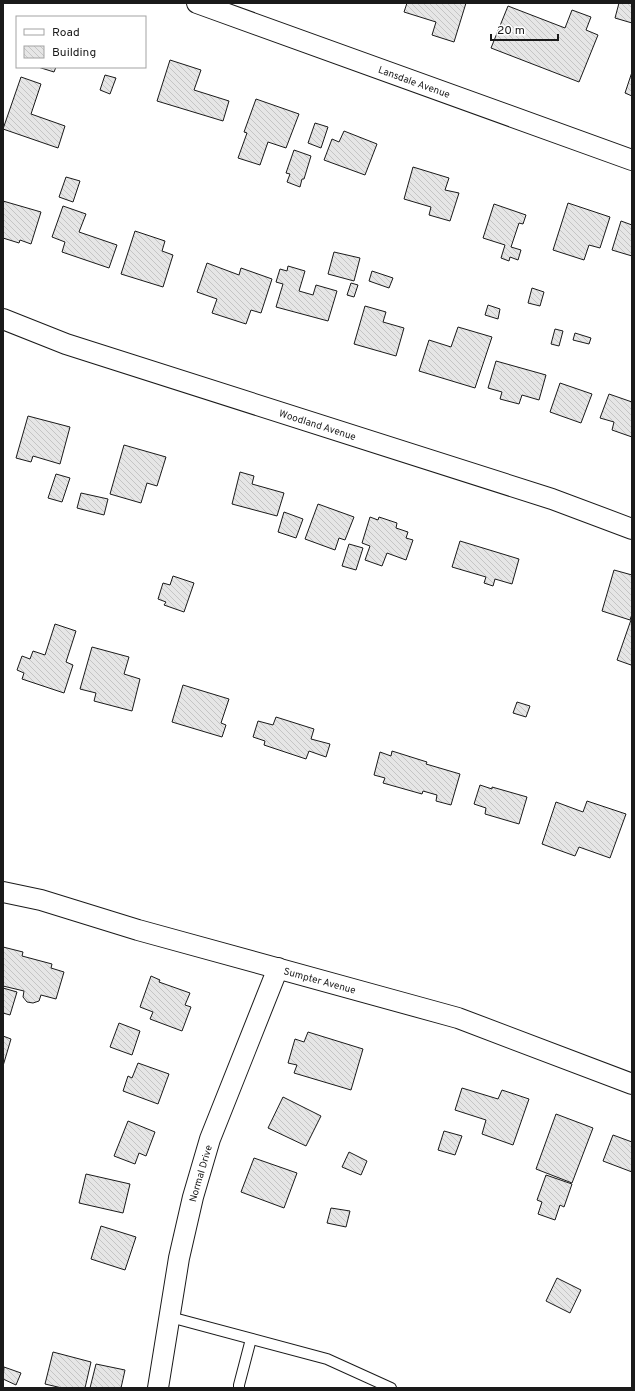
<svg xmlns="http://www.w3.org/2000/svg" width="635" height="1391" font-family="Overpass,sans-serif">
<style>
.building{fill:url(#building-back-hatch);stroke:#1a1a1a}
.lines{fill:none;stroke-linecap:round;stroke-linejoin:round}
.service-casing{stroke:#1a1a1a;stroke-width:12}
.minor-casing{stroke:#1a1a1a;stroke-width:22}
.service{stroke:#fff;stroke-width:10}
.minor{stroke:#fff;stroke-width:20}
.labels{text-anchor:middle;stroke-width:3;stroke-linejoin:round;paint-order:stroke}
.street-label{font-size:10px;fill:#1a1a1a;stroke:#fff}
</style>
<defs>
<pattern id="building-back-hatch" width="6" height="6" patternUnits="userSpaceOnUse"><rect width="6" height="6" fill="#e6e6e6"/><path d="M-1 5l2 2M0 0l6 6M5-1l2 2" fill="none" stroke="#c5c5c5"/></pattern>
</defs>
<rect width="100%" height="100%" fill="#fff"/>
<g class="building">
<path d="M407,3H466L454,42L432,35L436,22L404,12Z"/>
<path d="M619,3H632V23L615,18Z"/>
<path d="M508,6L565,28L572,10L591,17L586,30L598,35L579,82L491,48Z"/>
<path d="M170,60L201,70L194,90L229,101L223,121L157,101Z"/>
<path d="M38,67H56L54,72Z"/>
<path d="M632,72V96L625,93Z"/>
<path d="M105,75L116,78L110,94L100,90Z"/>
<path d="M21,77L41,84L31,114L65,126L58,148L3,129Z"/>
<path d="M256,99L299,114L286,148L268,142L260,165L238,158L247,133L244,132Z"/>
<path d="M315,123L328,127L321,148L308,143Z"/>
<path d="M344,131L377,144L365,175L324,160L332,139L339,142Z"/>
<path d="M294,150L311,156L304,179H302L300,187L287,182L290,174L286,173Z"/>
<path d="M413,167L449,178L445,190L459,193L450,221L429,215L431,207L404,199Z"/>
<path d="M66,177L80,181L73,202L59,197Z"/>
<path d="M3,201L41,212L31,244L20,240L19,243L3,238Z"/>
<path d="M568,203L610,217L600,248L589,245L584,260L553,250Z"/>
<path d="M494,204L526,215L523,224L519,223L511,247L521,250L518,260L510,257L509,261L501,258L505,245L483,238Z"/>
<path d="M63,206L86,214L79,232L117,245L109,268L62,252L65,242L52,237Z"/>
<path d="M621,221L632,225V256L612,250Z"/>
<path d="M135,231L165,241L162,251L173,255L163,287L121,274Z"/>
<path d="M334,252L360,258L354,281L328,274Z"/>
<path d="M207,263L239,275L241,268L272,279L261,313L251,310L246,324L212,313L217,299L197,292Z"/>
<path d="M288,266L305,271L299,291L313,295L316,285L337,291L328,321L276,307L283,284L276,282L280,269L287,271Z"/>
<path d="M372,271L393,278L389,288L369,281Z"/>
<path d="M351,283L358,285L354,297L347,295Z"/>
<path d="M532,288L544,292L540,306L528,303Z"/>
<path d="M488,305L500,309L498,319L485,315Z"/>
<path d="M365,306L386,312L383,322L404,328L396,356L354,344Z"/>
<path d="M458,327L492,337L475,388L419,371L429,340L451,347Z"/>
<path d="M555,329L563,331L559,346L551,344Z"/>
<path d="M575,333L591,338L589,344L573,340Z"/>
<path d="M496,361L546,375L539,400L522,395L519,404L500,399L502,392L488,388Z"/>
<path d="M560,383L592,394L581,423L550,412Z"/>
<path d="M609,394L632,402V437L612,430L614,422L600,418Z"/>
<path d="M28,416L70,427L60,464L33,456L31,462L16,458Z"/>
<path d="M124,445L166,457L157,486L147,483L141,503L110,494Z"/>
<path d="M240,472L254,476L252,484L284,493L277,516L232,504Z"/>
<path d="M56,474L70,478L62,502L48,498Z"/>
<path d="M81,493L108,499L104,515L77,508Z"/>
<path d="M318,504L354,517L345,540L339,538L335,550L305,539Z"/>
<path d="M284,512L303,519L296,538L278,532Z"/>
<path d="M370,517L378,520L379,517L397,523L396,528L408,532L406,538L413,540L406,560L387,553L382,566L365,560L370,546L362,543Z"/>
<path d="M460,541L519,559L512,584L495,579L493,586L484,583L486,577L452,567Z"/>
<path d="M349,544L363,548L356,570L342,566Z"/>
<path d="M614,570L632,575V614L630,620L602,611Z"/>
<path d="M173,576L194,583L184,612L164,605L166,602L158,599L163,583L170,585Z"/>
<path d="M632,617V662L631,665L617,660Z"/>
<path d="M55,624L76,631L66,662L73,665L64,693L22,679L24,673L17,670L22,656L30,659L33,651L45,655Z"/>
<path d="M92,647L129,657L124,674L140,679L132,711L94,701L96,693L80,689Z"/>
<path d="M183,685L229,699L221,723L226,725L222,737L172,722Z"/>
<path d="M517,702L530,706L526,717L513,713Z"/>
<path d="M276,717L314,729L311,739L330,744L326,757L309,751L306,759L264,745L265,741L253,737L258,721L273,725Z"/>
<path d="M392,751L427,762L426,764L460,774L451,805L436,801L437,795L423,791L422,794L383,783L385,778L374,775L380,752L391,756Z"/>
<path d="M480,785L492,789V787L527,797L519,824L485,814L486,808L474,804Z"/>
<path d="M587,801L626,814L610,858L579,847L575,856L542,844L556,802L583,812Z"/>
<path d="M3,947L23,952L22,956L52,964L51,968L64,972L56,999L41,995L39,1001L33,1003L27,1002L23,997L24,991L3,986Z"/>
<path d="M151,976L160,980L159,982L190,993L185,1005L191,1007L182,1031L150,1019L153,1012L140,1007Z"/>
<path d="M3,988L17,992L10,1015L3,1013Z"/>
<path d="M119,1023L140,1031L132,1055L110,1047Z"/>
<path d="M308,1032L363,1049L351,1090L294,1073L297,1065L288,1063L295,1039L304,1042Z"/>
<path d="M3,1036L11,1039L3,1066Z"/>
<path d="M138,1063L169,1074L158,1104L123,1091L128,1076L132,1078Z"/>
<path d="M462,1088L498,1099L502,1090L529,1099L513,1145L482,1134L486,1120L455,1110Z"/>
<path d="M283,1097L321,1116L306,1146L268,1128Z"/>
<path d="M556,1114L593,1128L572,1183L536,1169Z"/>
<path d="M128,1121L155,1132L146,1156L139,1153L135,1164L114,1156Z"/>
<path d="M444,1131L462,1136L455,1155L438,1150Z"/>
<path d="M613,1135L632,1142V1172L603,1161Z"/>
<path d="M349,1152L367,1161L361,1175L342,1167Z"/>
<path d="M254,1158L297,1173L284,1208L241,1192Z"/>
<path d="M86,1174L130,1184L123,1213L79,1203Z"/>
<path d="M546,1175L572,1184L564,1207L560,1205L555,1220L538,1214L542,1202L537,1200Z"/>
<path d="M331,1208L350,1211L346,1227L327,1223Z"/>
<path d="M101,1226L136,1237L125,1270L91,1259Z"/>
<path d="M557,1278L581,1290L570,1313L546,1301Z"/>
<path d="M53,1352L91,1362L85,1388H62L45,1384Z"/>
<path d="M96,1364L125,1370L121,1388H90Z"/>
<path d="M4,1367L21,1373L16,1385L3,1379Z"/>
</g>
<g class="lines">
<g class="service-casing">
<g id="service">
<path d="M170,1317L327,1359L391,1388"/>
<path d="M239,1388V1385L251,1339"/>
</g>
</g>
<g class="minor-casing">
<g id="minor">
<path id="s1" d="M197,3L632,160"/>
<path id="s2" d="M3,319L66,344L552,499L632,529"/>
<path id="s3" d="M3,892L41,900L138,930L458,1018L632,1084"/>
<path id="s4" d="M158,1388L179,1258L193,1197L210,1139L278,968"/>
</g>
</g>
<use href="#service" class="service"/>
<use href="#minor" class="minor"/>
</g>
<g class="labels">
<g class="street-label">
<text dy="4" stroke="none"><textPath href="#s1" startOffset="231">Lansdale Avenue</textPath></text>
<text dy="4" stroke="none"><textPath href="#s2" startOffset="332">Woodland Avenue</textPath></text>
<text dy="4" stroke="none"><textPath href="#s3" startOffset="329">Sumpter Avenue</textPath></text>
<text dy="4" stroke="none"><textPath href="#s4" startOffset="219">Normal Drive</textPath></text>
</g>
</g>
<rect width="635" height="1391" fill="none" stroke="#1a1a1a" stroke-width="8"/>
<rect x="16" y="16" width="130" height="52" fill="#ffffff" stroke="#a3a3a3"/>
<rect x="24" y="29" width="20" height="6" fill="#ffffff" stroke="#a3a3a3"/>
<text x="52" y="36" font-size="12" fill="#1a1a1a">Road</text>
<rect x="24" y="46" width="20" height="12" fill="url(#building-back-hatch)" stroke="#a3a3a3"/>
<text x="52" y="56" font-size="12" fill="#1a1a1a">Building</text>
<path d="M491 34v6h67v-6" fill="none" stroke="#1a1a1a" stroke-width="2"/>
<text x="497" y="34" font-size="12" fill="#1a1a1a" stroke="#ffffff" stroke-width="3" paint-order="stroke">20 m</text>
</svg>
